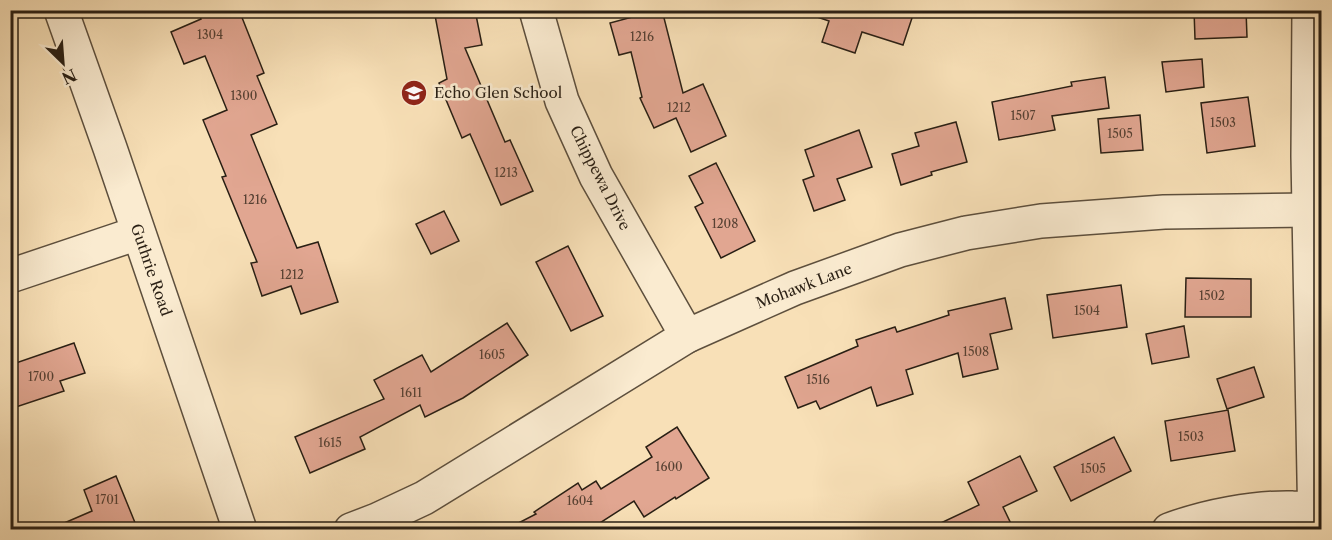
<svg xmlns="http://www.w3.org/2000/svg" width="1332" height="540" font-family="'Libre Caslon Text',serif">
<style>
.building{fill:#e1a691;stroke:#291f14;stroke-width:1.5}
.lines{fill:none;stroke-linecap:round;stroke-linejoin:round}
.minor-casing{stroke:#5d4f3d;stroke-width:36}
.minor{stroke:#faebd0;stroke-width:33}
.labels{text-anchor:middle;stroke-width:5;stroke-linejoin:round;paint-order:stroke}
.number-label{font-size:12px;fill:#574133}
.poi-label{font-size:15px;fill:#291f14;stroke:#faebd0;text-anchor:start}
.street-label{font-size:15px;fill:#291f14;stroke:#faebd0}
</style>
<rect width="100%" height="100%" fill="#f8e0b7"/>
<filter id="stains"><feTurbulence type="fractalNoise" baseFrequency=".00333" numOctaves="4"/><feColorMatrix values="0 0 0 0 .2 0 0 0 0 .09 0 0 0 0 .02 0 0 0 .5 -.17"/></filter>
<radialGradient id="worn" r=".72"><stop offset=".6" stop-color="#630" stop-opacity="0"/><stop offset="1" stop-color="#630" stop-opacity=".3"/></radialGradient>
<g class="building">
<path d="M197,10H239L264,73L257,76L277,124L251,135L297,248L318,242L338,302L301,314L291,286L262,296L251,263L257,262L222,177L226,176L203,120L227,110L205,56L184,64L171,32L201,19Z"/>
<path d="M434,10H475L482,45L465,48L505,142L510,140L533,191L501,205L470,134L462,138L439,83L447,79Z"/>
<path d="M658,10H662L683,93L703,84L726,136L691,152L676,118L654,128L640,98L642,97L631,52L619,55L610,23Z"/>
<path d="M811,10H900L913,15L903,45L862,32L855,53L822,42L829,21L811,15Z"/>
<path d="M1194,10H1246L1247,37L1195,39Z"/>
<path d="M1202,59L1204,87L1166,92L1162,62Z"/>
<path d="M1105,77L1109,108L1052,116L1055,130L999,140L992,102L1072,86L1071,82Z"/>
<path d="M1248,97L1255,146L1207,153L1201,103Z"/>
<path d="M1140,115L1143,150L1101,153L1098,119Z"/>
<path d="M956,122L967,162L931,172L932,175L901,185L892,154L919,146L915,133Z"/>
<path d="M859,130L872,167L837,179L845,200L814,211L803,180L814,176L805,150Z"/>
<path d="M716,163L755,241L721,258L695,207L703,203L689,176Z"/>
<path d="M444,211L459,241L431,254L416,224Z"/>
<path d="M568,246L603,316L571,331L536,262Z"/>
<path d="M1186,278L1251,279V317H1185Z"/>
<path d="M1121,285L1127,327L1053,338L1047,295Z"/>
<path d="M1005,298L1012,329L990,334L998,369L963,377L958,353L906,370L913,394L877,406L871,387L820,409L816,401L798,408L785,377L858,346L856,340L895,327L897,332L949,315L948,311Z"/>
<path d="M507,323L528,355L463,398L425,417L420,405L360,437L365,449L310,473L295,437L384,399L374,380L422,355L431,372Z"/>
<path d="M1184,326L1189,357L1152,364L1146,334Z"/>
<path d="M74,343L85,373L60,381L64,391L10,409V365Z"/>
<path d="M1254,367L1264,397L1227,409L1217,379Z"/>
<path d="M1228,410L1235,451L1171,461L1165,421Z"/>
<path d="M677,427L709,478L676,499L675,497L644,517L634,501L589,530H505L536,514L534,512L578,483L582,490L596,481L601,489L652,457L646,447Z"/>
<path d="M1114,437L1131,471L1071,501L1054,467Z"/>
<path d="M1020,456L1037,491L1003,507L1014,530H926L979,505L968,482Z"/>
<path d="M116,476L138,530H48L92,511L84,490Z"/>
</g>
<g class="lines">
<g class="minor-casing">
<g id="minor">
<path d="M61,10L110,148L240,530"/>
<path d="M536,10L562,101L596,176L687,336"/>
<path d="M1309,10L1308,156L1315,530"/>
<path d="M10,276L138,233"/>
<path d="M351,530L377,520L424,498L687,336L795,288L900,250L966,233L1041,221L1164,212L1310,210"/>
<path d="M1169,530C1206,516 1254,507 1293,508C1303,508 1312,510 1322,510"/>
</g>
</g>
<use href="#minor" class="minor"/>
</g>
<defs>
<g id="school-disc" transform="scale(1.35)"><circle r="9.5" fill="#8f2418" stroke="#faebd0"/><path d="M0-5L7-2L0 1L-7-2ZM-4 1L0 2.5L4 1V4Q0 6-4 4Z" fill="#fff"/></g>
</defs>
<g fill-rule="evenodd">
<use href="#school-disc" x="414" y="93"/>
</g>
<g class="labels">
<g class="number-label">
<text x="210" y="39">1304</text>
<text x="642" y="41">1216</text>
<text x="244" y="100">1300</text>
<text x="679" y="112">1212</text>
<text x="1023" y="120">1507</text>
<text x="1223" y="127">1503</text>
<text x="1120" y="138">1505</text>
<text x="506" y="177">1213</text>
<text x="255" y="204">1216</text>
<text x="725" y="228">1208</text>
<text x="292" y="279">1212</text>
<text x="1212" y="300">1502</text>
<text x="1087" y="315">1504</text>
<text x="976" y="356">1508</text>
<text x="492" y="359">1605</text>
<text x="41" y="381">1700</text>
<text x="818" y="384">1516</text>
<text x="411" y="397">1611</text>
<text x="1191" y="441">1503</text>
<text x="330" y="447">1615</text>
<text x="669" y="471">1600</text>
<text x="1093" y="473">1505</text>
<text x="107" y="504">1701</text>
<text x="580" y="505">1604</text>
</g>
<g class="poi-label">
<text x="434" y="98">Echo Glen School</text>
</g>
<g class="street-label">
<text transform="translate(600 178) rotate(63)" y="5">Chippewa Drive</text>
<text transform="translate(151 270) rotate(71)" y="5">Guthrie Road</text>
<text transform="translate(804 286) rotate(-21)" y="5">Mohawk Lane</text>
</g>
</g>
<rect width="1332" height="540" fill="none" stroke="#f8e0b7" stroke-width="36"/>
<rect x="12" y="12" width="1308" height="516" fill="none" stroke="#291f14" stroke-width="3"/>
<rect x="18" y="18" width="1296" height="504" fill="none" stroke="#291f14" stroke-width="1.5"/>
<g transform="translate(63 63) rotate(155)" stroke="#faebd0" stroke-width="4.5" paint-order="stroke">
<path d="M0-4.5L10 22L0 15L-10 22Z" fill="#291f14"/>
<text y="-9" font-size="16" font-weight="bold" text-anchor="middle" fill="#291f14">N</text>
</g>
<rect width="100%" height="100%" filter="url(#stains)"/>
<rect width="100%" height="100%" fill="url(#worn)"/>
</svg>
